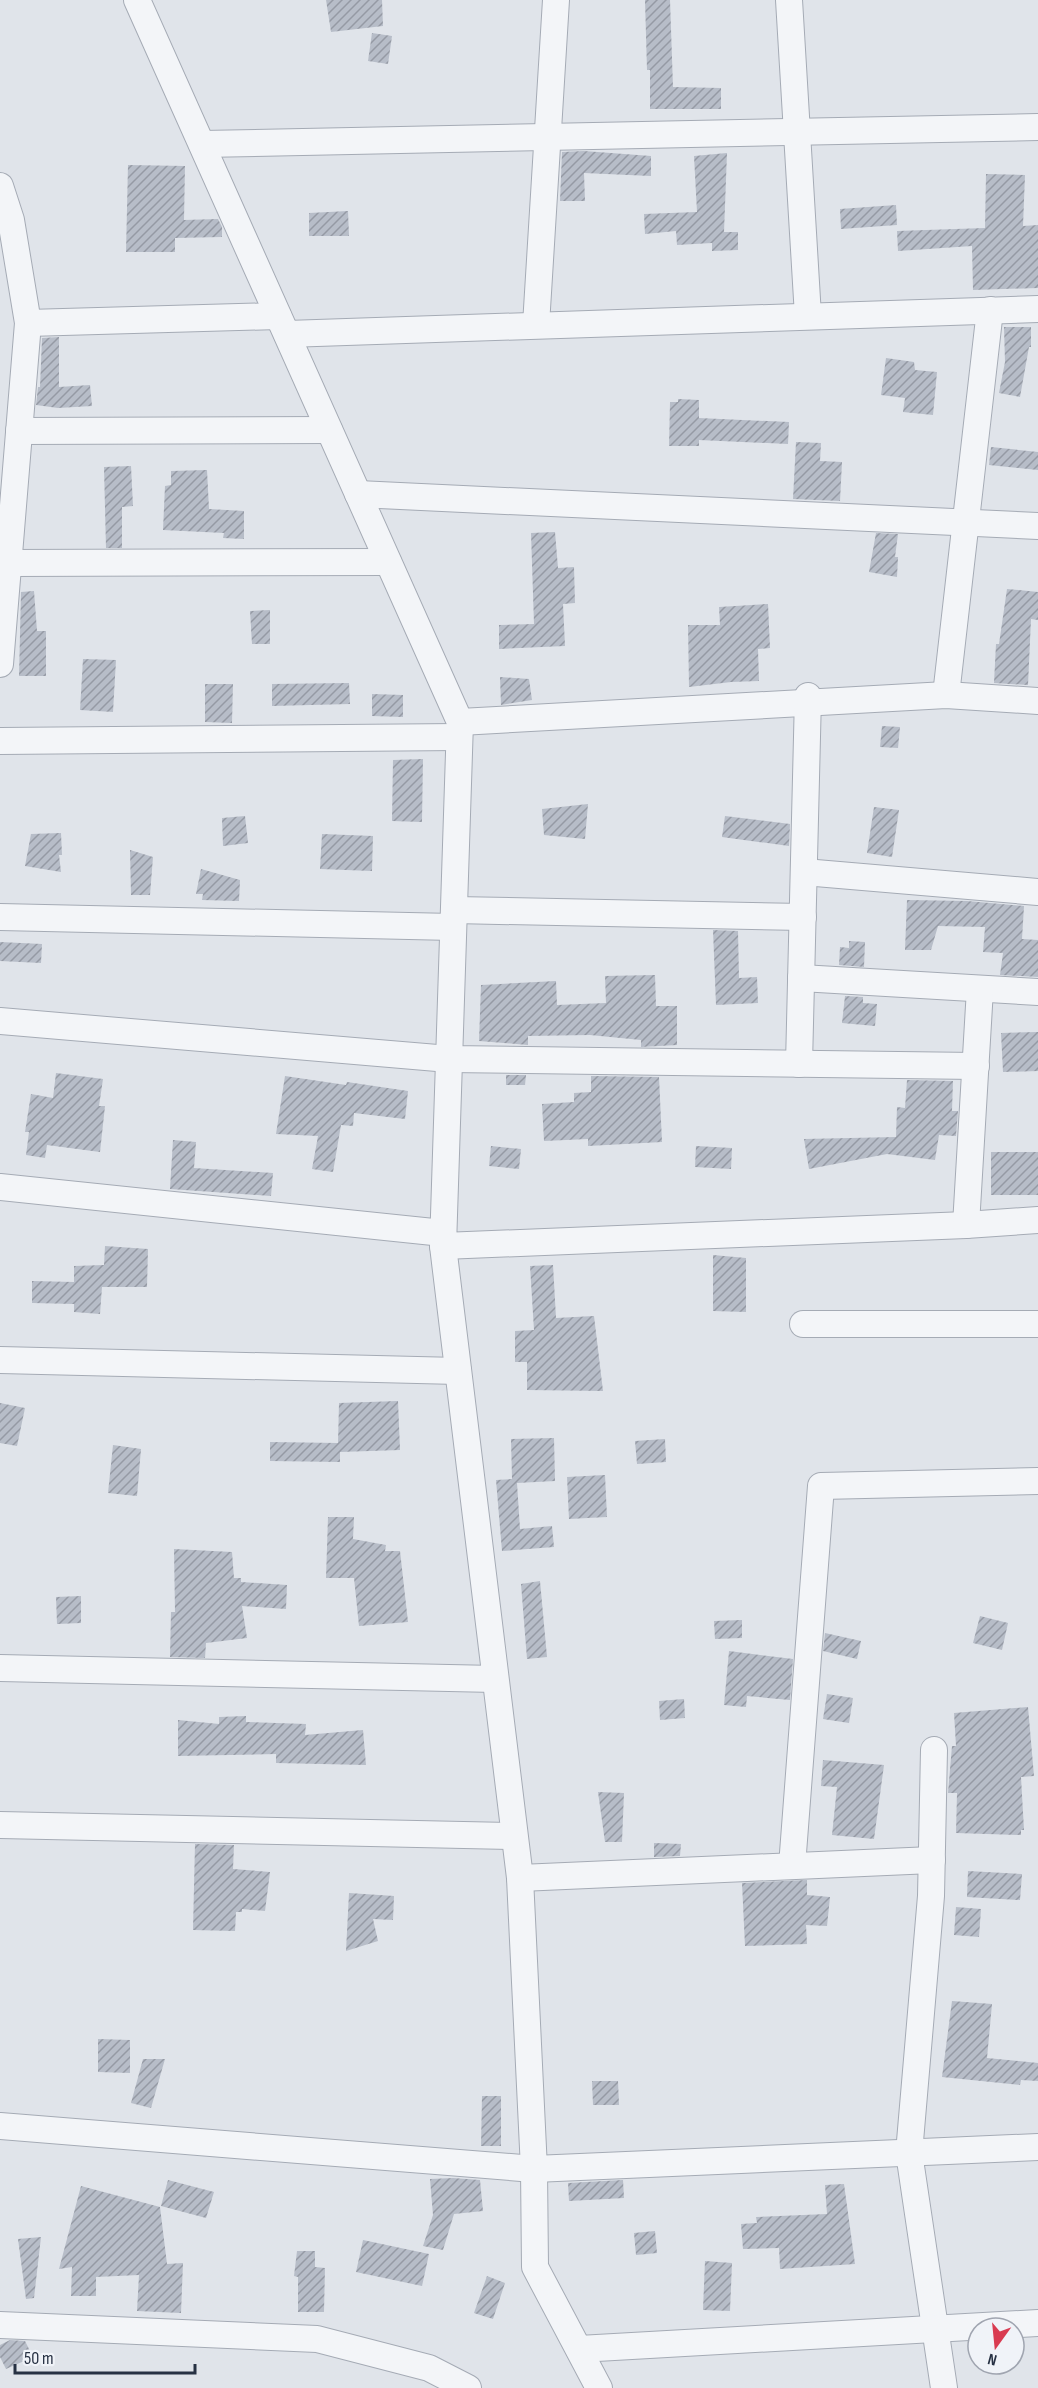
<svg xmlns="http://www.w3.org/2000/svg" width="1038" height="2388" font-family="'Sofia Sans Condensed',sans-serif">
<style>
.building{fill:url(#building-hatch)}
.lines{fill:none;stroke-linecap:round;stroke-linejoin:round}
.street-casing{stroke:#a5abb5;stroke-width:28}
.street{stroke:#f3f5f8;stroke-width:26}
</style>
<defs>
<pattern id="building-hatch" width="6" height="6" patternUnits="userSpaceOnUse" patternTransform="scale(1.5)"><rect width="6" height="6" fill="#b7bdc8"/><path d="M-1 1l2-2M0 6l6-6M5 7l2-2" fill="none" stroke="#959aa4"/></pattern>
</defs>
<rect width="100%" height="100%" fill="#e0e4ea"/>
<g class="building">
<path d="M326,0H382L383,26L331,32Z"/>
<path d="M645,0H670L673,87L721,88V109H650V70H647Z"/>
<path d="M372,33L392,36L388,64L368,61Z"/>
<path d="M584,151L651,156V176L584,173L585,201H560L562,152Z"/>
<path d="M727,153L724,232H738V250L712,251V243L677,245L676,231L645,234L644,214L697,212L694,156Z"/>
<path d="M128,165L185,166L184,220L218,219L222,227V237L175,238V252H126Z"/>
<path d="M986,174L1025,175L1023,226L1038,225V288L973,290L972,246L898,251L897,231L985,228Z"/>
<path d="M896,205L897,225L841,229L840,209Z"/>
<path d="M348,211L349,236H309V213Z"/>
<path d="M1004,327H1031V347H1029L1020,397L999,393L1005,362Z"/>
<path d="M59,337V387L90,385L92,406L58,408L36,405L38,387H40L42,338Z"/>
<path d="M886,358L914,362L915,370L937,372L933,415L903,412L905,398L881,395Z"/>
<path d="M678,399L699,400V418L789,422L788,444L699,440V446H669L670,402H678Z"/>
<path d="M796,442L821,443L820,461L842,462L840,501L793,499Z"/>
<path d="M991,447L1038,452V470L989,465Z"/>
<path d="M131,466L133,506L122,507V548H106L104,467Z"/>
<path d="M207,470L209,509L244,511V539L223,538L224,533L163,530L165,486L171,485V471Z"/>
<path d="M555,532L558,568L574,567L575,603L563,604L565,646L499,649V625L534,624L531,533Z"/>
<path d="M876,533L898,534L895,557H898L897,577L869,572Z"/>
<path d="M1007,589L1038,592V620L1031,619L1028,685L994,683L996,644H999Z"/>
<path d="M34,591L37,631H46V676H19L21,592Z"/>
<path d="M768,604L770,648L758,649L759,681L731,682L689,687L688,625H720L719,607Z"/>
<path d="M270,610V644H252L250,611Z"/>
<path d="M83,659L116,660L113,712L80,710Z"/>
<path d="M500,677L529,679L532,700L501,705Z"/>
<path d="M349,683L350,704L272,706V684Z"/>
<path d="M205,684H233L232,723L205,722Z"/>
<path d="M372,694L403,695V717L372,716Z"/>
<path d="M882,726L900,727L898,748L880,747Z"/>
<path d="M423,759L422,822L392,821L393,760Z"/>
<path d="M588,804L585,839L544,835L542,809Z"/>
<path d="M874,807L899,810L892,857L867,853Z"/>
<path d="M245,816L248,843L223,846L222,818Z"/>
<path d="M725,816L790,824L789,846L722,837Z"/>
<path d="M61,833L62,855H59L61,872L25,866L31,834Z"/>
<path d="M322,834L373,836L372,871L320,869Z"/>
<path d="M130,850L153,857L150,895H131Z"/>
<path d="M201,869L240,880L239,901L202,900L203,894H196Z"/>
<path d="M907,900L967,901L1024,906L1022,939L1038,940V977L1000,975L1003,953L983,952L985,927L938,926L931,950H905Z"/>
<path d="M713,930L738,931L739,978L757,977L758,1003L716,1005Z"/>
<path d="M849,941L865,942L864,967L839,965L840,947L849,948Z"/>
<path d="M0,942L42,944L41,963L0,961Z"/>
<path d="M655,975L656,1006H677V1045L641,1047V1040L590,1035L528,1036V1045L479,1041L481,985L556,981L557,1005L606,1003L605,976Z"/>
<path d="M845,996L863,997V1003L877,1004L875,1026L842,1023Z"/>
<path d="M1038,1032V1071L1003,1072L1001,1033Z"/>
<path d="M56,1073L103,1079L99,1106H105L100,1152L47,1145L45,1158L26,1155L29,1132H25L31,1094L53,1098Z"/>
<path d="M506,1075H526L525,1085H506Z"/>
<path d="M285,1076L346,1085L347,1082L408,1091L405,1119L354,1113L353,1126L341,1125L333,1172L312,1169L318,1136L276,1134Z"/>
<path d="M591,1076L659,1077L662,1142L588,1146V1139L544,1141L542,1104L574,1102V1093L591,1092Z"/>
<path d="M907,1080L953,1081L952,1111H958L956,1136L939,1135L935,1160L887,1154L809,1169L804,1139L896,1137L897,1107L905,1108Z"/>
<path d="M173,1140L196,1142L194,1168L273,1173L271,1196L170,1189Z"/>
<path d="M491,1146L521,1149L519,1169L489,1166Z"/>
<path d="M696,1146L732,1148L731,1169L695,1167Z"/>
<rect x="991" y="1152" width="47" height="43"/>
<path d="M105,1246L148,1249L147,1287H102L100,1314L74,1312V1304L32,1303V1281L74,1282V1266L104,1265Z"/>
<path d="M713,1255L746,1258V1312L713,1311Z"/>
<path d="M553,1265L556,1318L594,1316L603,1391L527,1390V1362H515V1331L534,1330L530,1266Z"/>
<path d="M398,1401L400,1450L340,1452V1462L270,1461V1442L338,1443L339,1403Z"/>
<path d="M0,1403L25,1408L17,1446L0,1443Z"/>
<path d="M554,1438L555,1481L517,1483L520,1529L552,1526L554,1547L502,1551L496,1480L512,1479L511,1439Z"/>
<path d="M665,1439L666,1462L637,1464L635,1441Z"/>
<path d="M113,1445L141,1449L137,1496L108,1493Z"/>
<path d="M605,1475L607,1517L569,1519L567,1477Z"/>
<path d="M328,1517H354L353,1539L386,1545L385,1551H400L408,1622L359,1626L354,1578H326Z"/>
<path d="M174,1549L232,1552L234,1578H241V1582L287,1585L286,1609L242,1606L247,1638L206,1643L205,1658L170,1657L171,1612H175Z"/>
<path d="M540,1581L547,1657L527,1659L521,1584Z"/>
<path d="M81,1596V1623L57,1624L56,1597Z"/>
<path d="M980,1616L1008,1623L1002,1650L973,1643Z"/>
<path d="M742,1620V1638L715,1639L714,1621Z"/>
<path d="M825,1633L861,1641L857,1659L823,1651Z"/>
<path d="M729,1651L793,1659L790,1700L747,1696L746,1707L724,1705Z"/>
<path d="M827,1694L853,1698L849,1723L823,1719Z"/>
<path d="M684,1699L685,1718L660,1720L659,1701Z"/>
<path d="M1028,1707L1034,1776L1021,1777L1024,1830H1021V1835L956,1833L957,1793H948L952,1746H956L954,1713Z"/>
<path d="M246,1716V1722L306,1724L305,1735L363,1730L366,1765L276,1763V1754L178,1756V1720L219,1724V1717Z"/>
<path d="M823,1760L884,1765L874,1839L832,1835L837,1787L821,1786Z"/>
<path d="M598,1792L624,1793L622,1842H605Z"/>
<path d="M654,1843L681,1844L680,1856L654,1857Z"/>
<path d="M195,1844L234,1845L233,1869L270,1872L265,1911L242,1909V1912H236L235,1931L193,1930Z"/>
<path d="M968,1871L1022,1874L1020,1900L967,1897Z"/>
<path d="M807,1880V1895L830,1897L827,1926L806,1925L807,1944L745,1946L742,1883Z"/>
<path d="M349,1893L394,1896L393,1920L373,1919L378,1941L346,1951Z"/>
<path d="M956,1907L981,1909L979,1937L954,1935Z"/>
<path d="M952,2001L992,2004L987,2058L1038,2063V2081L1021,2080L1020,2085L942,2077Z"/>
<path d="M98,2039L130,2040V2073L98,2072Z"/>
<path d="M143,2059H165L151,2108L131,2103Z"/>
<path d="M592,2081H618L619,2105H593Z"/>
<path d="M482,2096H501V2146H481Z"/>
<path d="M453,2178L480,2180L483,2211L454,2214L443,2250L423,2246L433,2215L430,2179Z"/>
<path d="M168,2180L214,2192L206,2218L161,2206Z"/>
<path d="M623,2180L624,2198L569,2201L568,2183Z"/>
<path d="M844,2184L855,2264L780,2269L779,2248L743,2249L741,2224L757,2223L756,2217L827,2214L825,2185Z"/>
<path d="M81,2186L160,2207L167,2264L183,2263L181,2313L137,2311L139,2275L96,2277V2296H71L72,2267L59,2269Z"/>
<path d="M655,2231L657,2253L636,2255L634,2233Z"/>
<path d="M41,2237L34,2298L26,2299L18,2239Z"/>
<path d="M363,2240L429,2254L422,2286L356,2272Z"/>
<path d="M297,2251H315V2267L325,2268L324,2312H298V2277L294,2276Z"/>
<path d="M705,2261L732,2263L730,2311L703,2310Z"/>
<path d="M487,2276L505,2283L493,2319L474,2313Z"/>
<path d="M10,2340L25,2341L33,2357L6,2369L0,2357V2345Z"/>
</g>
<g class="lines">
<g class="street-casing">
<g id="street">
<path d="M137,0L460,722L443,1246L966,1225L1038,1220"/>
<path d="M789,0L808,316"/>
<path d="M202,144L1038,127"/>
<path d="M0,186L11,220L28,323L0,664"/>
<path d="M28,323L278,316"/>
<path d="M536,325L556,0"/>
<path d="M287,334L1038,309"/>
<path d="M19,431L329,430"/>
<path d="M358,494L1038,526"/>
<path d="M9,563L388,562"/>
<path d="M946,695L990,310"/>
<path d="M460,722L946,695L1038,701"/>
<path d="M0,741L459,737"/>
<path d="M804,872L1038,892"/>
<path d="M454,910L803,917"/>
<path d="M0,917L453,927"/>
<path d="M801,978L1038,992"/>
<path d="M0,1021L449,1059L976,1066"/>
<path d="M799,1064L808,696"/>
<path d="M0,1187L443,1233"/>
<path d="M966,1225L980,989"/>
<path d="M443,1246L520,1878L534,2169L535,2267L599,2388"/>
<path d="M803,1324H1038"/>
<path d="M0,1360L458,1371"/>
<path d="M0,1668L495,1679"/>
<path d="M934,1750L931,1896L909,2153L944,2388"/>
<path d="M0,1825L514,1836"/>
<path d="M792,1866L821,1486L1038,1481"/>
<path d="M520,1878L932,1860"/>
<path d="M0,2126L534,2169L1038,2147"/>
<path d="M0,2325L317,2339L429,2368L468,2388"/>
<path d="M579,2349L1038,2323"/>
</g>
</g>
<use href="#street" class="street"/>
</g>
<g transform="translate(996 2346) rotate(195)"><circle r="28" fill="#f0f3f8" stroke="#a0a5b0" stroke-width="1.5"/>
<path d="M0-4.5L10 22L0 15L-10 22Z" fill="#d93b51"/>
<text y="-9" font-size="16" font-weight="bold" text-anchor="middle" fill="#273143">N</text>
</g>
<path d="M15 2364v9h180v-9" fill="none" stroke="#273143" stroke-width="3"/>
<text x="24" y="2364" font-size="18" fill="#273143" stroke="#f0f3f8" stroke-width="4.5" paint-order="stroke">50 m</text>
</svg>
